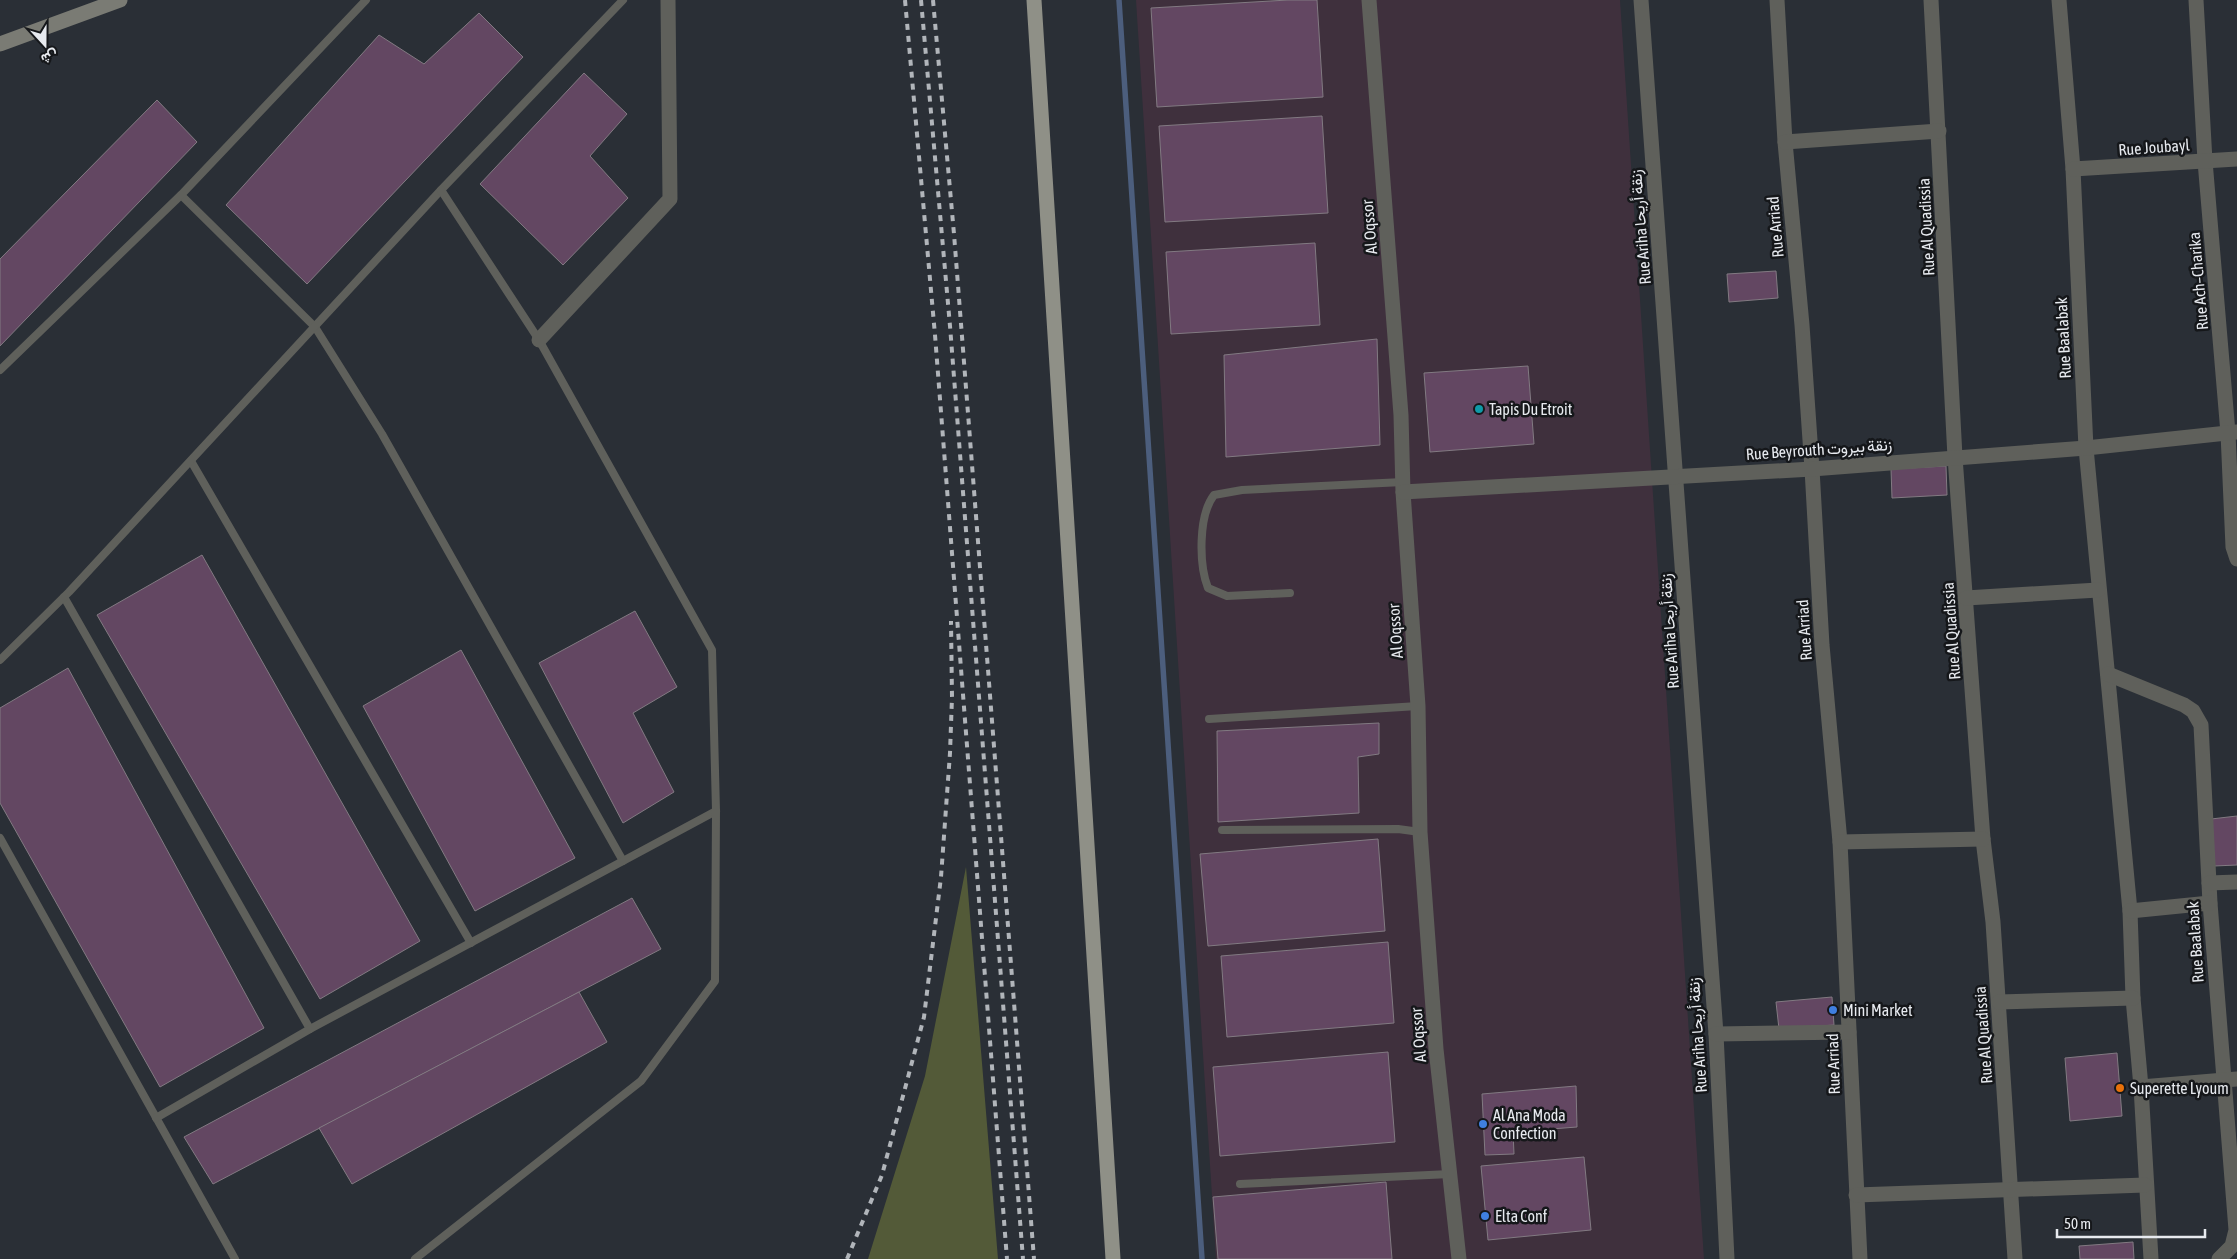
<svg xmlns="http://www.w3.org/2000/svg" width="2237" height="1259" font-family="'Asap Condensed',Vazirmatn,sans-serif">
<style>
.industrial{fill:#3f303d}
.green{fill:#535a38}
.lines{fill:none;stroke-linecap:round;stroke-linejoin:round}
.stream{stroke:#4c5e7d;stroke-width:5.5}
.building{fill:#634762;stroke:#827a82}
.lane{stroke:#5f605b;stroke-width:8}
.street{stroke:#5f605b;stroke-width:15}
.secondary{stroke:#7a7b74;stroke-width:15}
.primary{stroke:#8f9087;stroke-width:15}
.rail{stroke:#b1b5ba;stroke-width:4;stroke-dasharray:6 6;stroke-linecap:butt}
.culture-dot{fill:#0f9aa8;stroke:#15171a;stroke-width:2}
.shop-dot{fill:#3f7fe0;stroke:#15171a;stroke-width:2}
.food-dot{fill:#e8710a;stroke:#15171a;stroke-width:2}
.labels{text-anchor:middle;stroke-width:5;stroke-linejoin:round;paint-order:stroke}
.street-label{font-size:16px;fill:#e7eaef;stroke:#15171a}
.poi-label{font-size:16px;fill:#e7eaef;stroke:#15171a;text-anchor:start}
</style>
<rect width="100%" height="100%" fill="#2a2f36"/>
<path class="industrial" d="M1136,0H1620L1704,1259H1216Z"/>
<path class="green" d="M966,867L998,1259H868L925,1076Z"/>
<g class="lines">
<path class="stream" d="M1119,0L1202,1259"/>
</g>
<g class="building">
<path d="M1288,0H1317L1323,97L1157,107L1151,8Z"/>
<path d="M479,13L523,57L307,284L226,205L379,35L424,64Z"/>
<path d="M584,73L627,114L590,156L628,198L563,265L480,184Z"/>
<path d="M157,100L197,142L0,346V259Z"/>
<path d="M1322,116L1328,213L1165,222L1159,126Z"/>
<path d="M1315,243L1320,325L1171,334L1166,252Z"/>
<path d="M1776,271L1778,298L1729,302L1727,274Z"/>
<path d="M1377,339L1380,445L1226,457L1224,355Z"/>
<path d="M1528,366L1534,444L1430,452L1424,373Z"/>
<path d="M1946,466L1947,495L1892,498L1891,469Z"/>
<path d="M202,555L420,941L320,999L97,615Z"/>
<path d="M635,611L677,687L633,713L674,792L623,823L539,663Z"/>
<path d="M461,650L575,858L475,911L363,706Z"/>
<path d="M68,668L264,1028L160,1087L0,803V708Z"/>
<path d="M1379,723V754L1358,757L1359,813L1218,822L1217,731Z"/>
<path d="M2237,816V865L2214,866L2211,819Z"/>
<path d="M1378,839L1385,931L1208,946L1200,854Z"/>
<path d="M632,898L661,949L213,1184L184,1137Z"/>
<path d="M1388,942L1394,1023L1227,1037L1221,956Z"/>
<path d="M579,992L607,1042L352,1184L319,1128Z"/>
<path d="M1832,997L1834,1025L1779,1029L1776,1002Z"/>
<path d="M1388,1052L1395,1142L1220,1156L1213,1067Z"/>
<path d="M2117,1053L2122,1116L2070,1121L2065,1058Z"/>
<path d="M1576,1086L1577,1127L1513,1132L1514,1154L1485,1155L1482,1094Z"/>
<path d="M1584,1157L1591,1230L1488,1240L1481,1166Z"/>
<path d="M1386,1182L1392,1259H1218L1213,1197Z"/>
<path d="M2133,1242L2134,1259H2080L2079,1246Z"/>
</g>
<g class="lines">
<g class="lane">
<path d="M181,195L315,327L382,434L623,861"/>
<path d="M0,370L181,195L366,0"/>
<path d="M191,461L471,943"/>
<path d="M1290,593L1227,596L1208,588C1199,565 1198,516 1214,495L1242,490L1403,482"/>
<path d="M64,597L310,1029"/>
<path d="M0,660L69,592L441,190L623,0"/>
<path d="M1209,719L1418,706"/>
<path d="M1222,830L1398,829L1420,832"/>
<path d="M0,838L235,1259"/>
<path d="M156,1118L310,1029L716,811"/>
<path d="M1240,1184L1450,1174"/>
<path d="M415,1259L641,1081L715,981L716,811L712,650L539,340L441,190"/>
</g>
<g class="street">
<path d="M1369,0L1401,415L1403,492L1418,706L1420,832L1436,1049L1459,1259"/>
<path d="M1641,0L1716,1034L1727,1259"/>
<path d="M1777,0L1785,142L1802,325L1812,469L1822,645L1840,842L1860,1259"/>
<path d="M1931,0L1955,457L1983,839L1993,922L2015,1259"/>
<path d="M2059,0L2073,169L2086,448L2130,911L2133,998L2141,1087L2151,1259"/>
<path d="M2196,0L2205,161L2228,433L2233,547L2237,559"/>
<path d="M1785,142L1939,131"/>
<path d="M2073,169L2237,159"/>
<path d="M539,340L670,199L668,0"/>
<path d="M1403,492L1812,469L2086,448L2237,432"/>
<path d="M1966,598L2098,590"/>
<path d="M2108,674L2184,705L2193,711L2201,725L2210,903L2236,1230L2232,1246L2219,1259"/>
<path d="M1840,842L1983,839"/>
<path d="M2209,883L2237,882"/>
<path d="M2130,911L2210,903"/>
<path d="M1999,1002L2133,998"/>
<path d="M1716,1034L1849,1032"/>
<path d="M2141,1087L2237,1079"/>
<path d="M1856,1195L2145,1185"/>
</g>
<path class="secondary" d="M0,44L120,0"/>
<path class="primary" d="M1034,0L1113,1259"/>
<g class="rail">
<path d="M905,0L935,335L1007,1259"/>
<path d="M921,0L950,326L1023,1259"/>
<path d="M933,0L954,234L1034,1259"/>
<path d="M847,1259L882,1175L924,1017L941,877L950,753L952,697L951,621"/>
</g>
</g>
<circle class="culture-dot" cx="1479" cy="409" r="5"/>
<g class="shop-dot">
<circle cx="1833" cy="1010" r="5"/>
<circle cx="1483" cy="1124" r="5"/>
<circle cx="1485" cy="1216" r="5"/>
</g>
<circle class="food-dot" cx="2120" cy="1088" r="5"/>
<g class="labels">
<g class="street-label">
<text transform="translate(2154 147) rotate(-4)" y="6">Rue Joubayl</text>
<text transform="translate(1369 227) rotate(-95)" y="6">Al Oqssor</text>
<text transform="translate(1640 227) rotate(-95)" y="6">Rue Ariha زنقة أريحا</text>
<text transform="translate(1775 227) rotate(-95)" y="6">Rue Arriad</text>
<text transform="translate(1926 227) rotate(-93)" y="6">Rue Al Quadissia</text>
<text transform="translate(2198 281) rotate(-95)" y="6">Rue Ach–Charika</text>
<text transform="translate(2063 338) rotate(-93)" y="6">Rue Baalabak</text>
<text transform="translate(1819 449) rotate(-4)" y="6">Rue Beyrouth زنقة بيروت</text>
<text transform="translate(1804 630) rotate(-94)" y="6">Rue Arriad</text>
<text transform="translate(1395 631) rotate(-94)" y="6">Al Oqssor</text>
<text transform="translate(1669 631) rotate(-94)" y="6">Rue Ariha زنقة أريحا</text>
<text transform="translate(1951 631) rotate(-94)" y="6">Rue Al Quadissia</text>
<text transform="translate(2195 942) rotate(-94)" y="6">Rue Baalabak</text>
<text transform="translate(1418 1035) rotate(-95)" y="6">Al Oqssor</text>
<text transform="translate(1697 1035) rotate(-94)" y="6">Rue Ariha زنقة أريحا</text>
<text transform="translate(1983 1035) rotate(-94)" y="6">Rue Al Quadissia</text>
<text transform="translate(1833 1064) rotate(-92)" y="6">Rue Arriad</text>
</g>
<g class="poi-label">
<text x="1489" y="415">Tapis Du Etroit</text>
<text x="1843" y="1016">Mini Market</text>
<text x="2130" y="1094">Superette Lyoum</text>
<text x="1493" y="1121">Al Ana Moda<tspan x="1493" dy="18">Confection</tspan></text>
<text x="1495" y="1222">Elta Conf</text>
</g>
</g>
<g transform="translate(45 45) rotate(159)" stroke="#15171a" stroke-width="4" paint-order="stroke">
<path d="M0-4L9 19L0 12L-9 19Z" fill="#e7eaef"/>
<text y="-8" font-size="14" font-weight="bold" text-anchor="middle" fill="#e7eaef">ش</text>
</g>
<path d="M2057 1229v8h148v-8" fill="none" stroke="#e7eaef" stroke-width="2.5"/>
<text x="2064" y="1229" font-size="15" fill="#e7eaef" stroke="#15171a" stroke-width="4" paint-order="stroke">50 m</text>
</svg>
